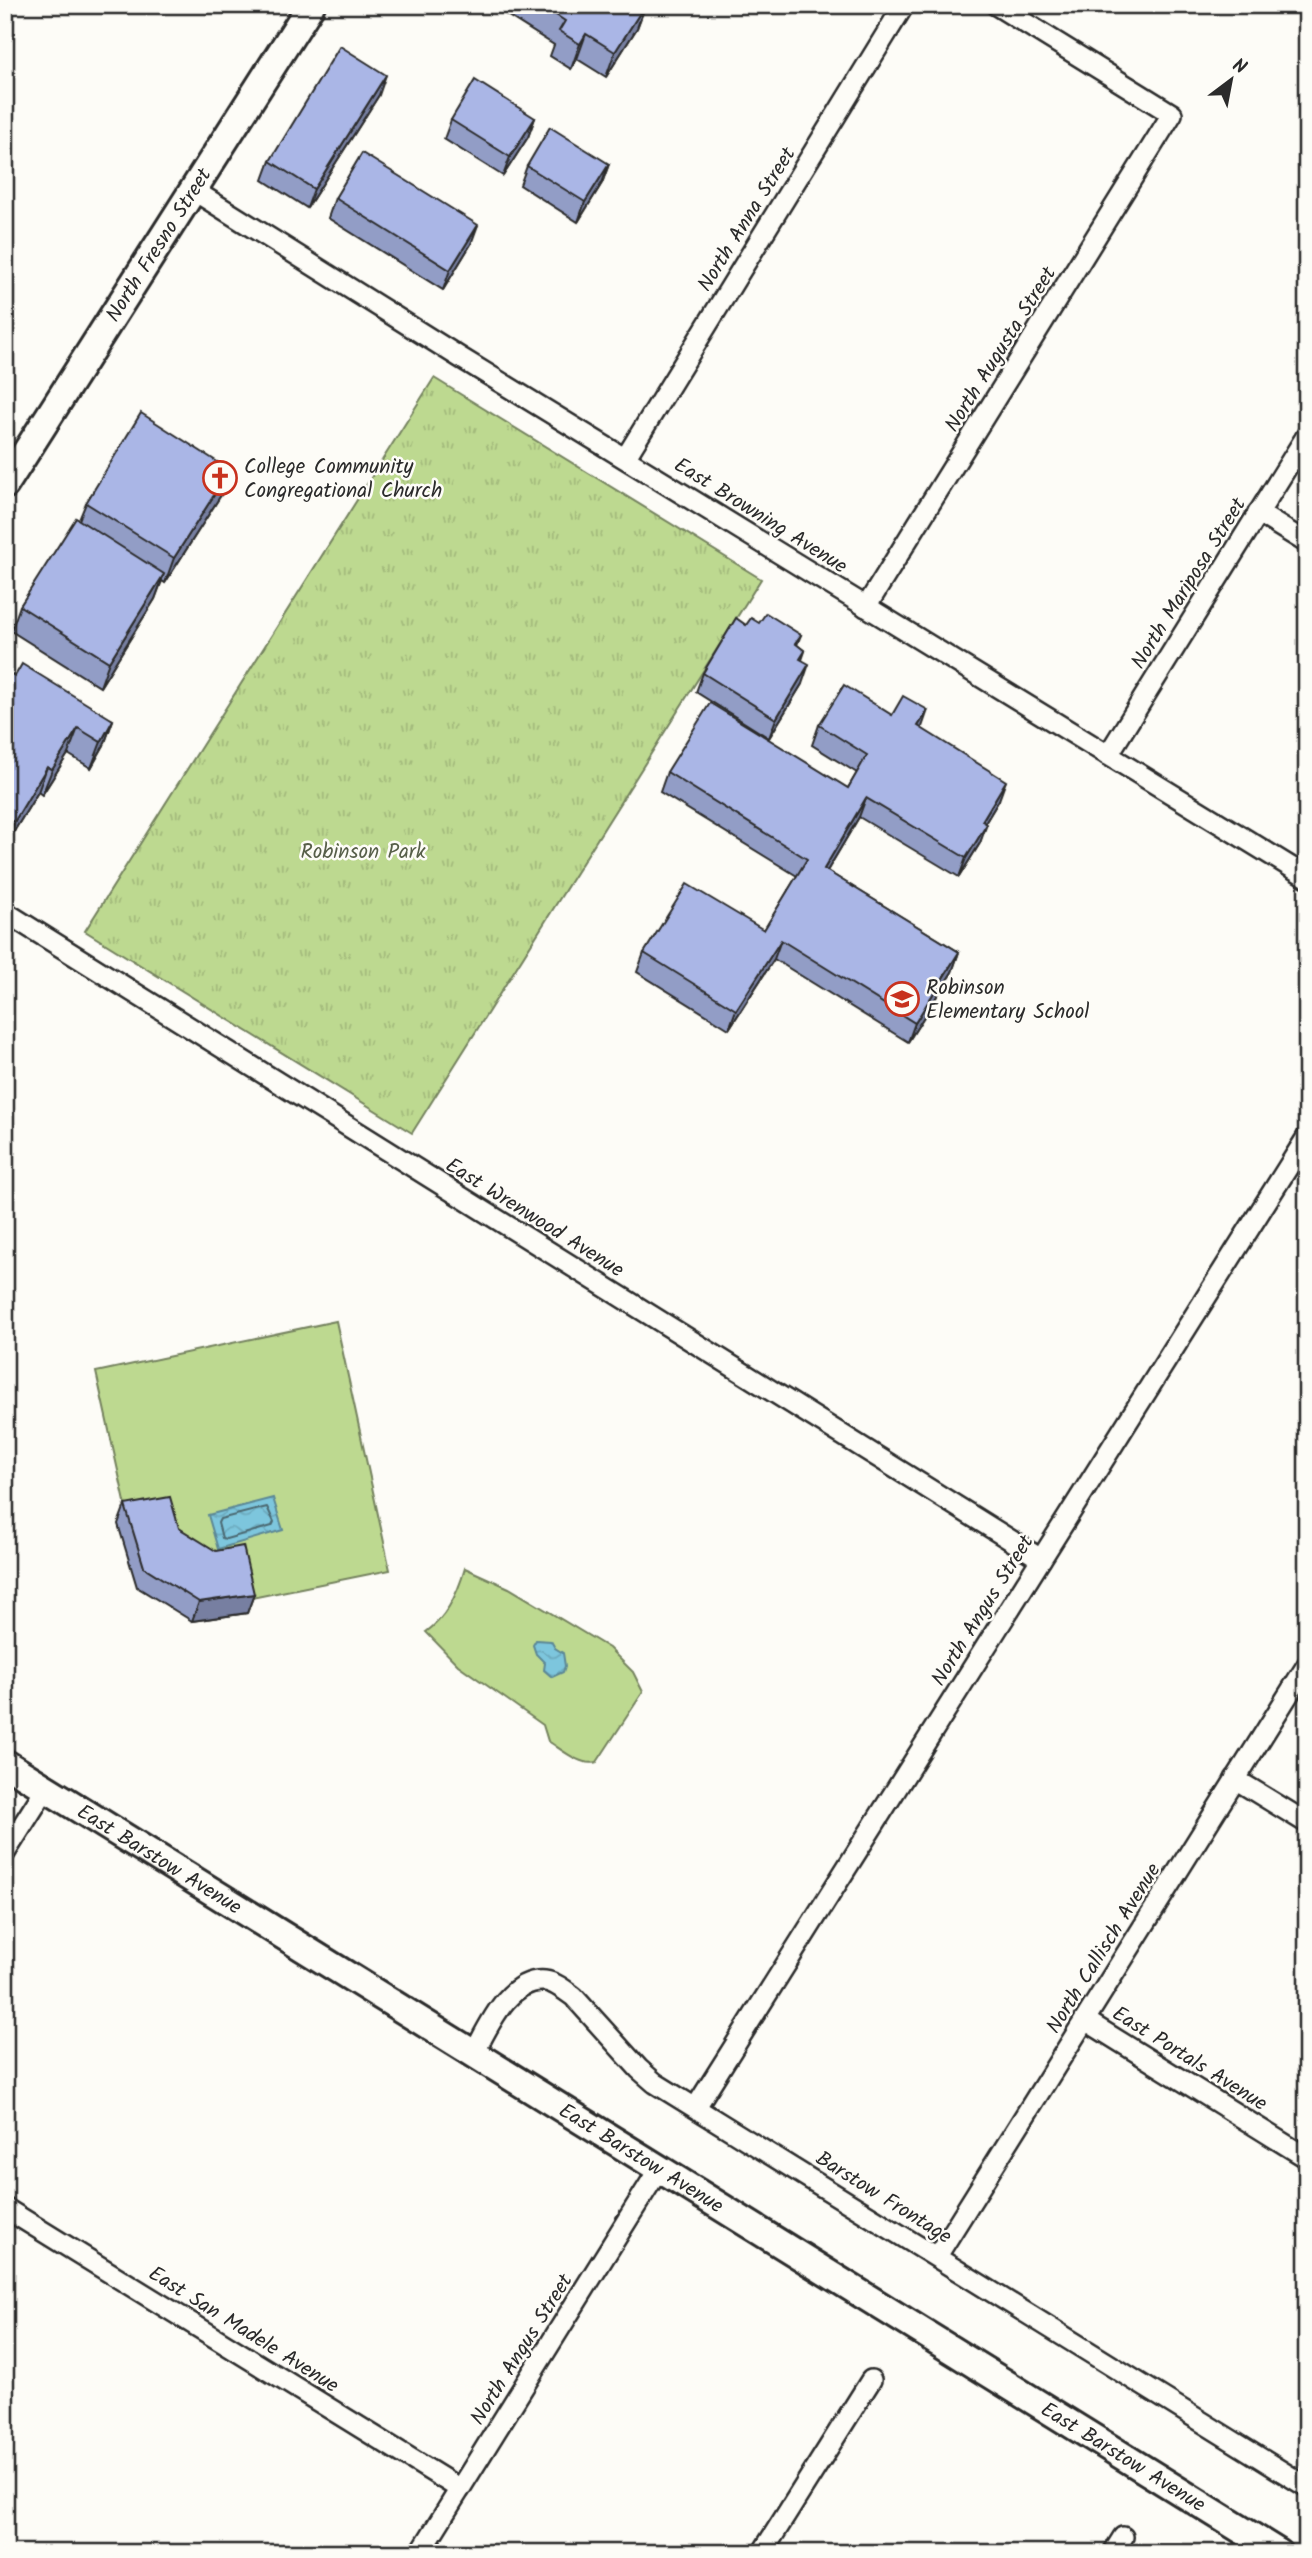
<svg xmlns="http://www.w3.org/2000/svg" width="1312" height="2558" font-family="Kalam,sans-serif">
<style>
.green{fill:#bdd990;stroke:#74825e;stroke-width:2}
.park{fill:url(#park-tufts);stroke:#74825e;stroke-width:2}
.water{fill:url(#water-waves);stroke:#5c8896;stroke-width:2}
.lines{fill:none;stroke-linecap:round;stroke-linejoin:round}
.shore{stroke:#4c6972;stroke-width:2}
.minor-casing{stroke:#2b2b2b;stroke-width:24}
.secondary-casing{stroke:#2b2b2b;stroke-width:32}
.minor{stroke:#fdfcf7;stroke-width:19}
.secondary{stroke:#fdfcf7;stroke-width:26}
.wall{fill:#929dc6;stroke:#2b2b2b;stroke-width:2}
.shaded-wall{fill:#777fa1;stroke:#2b2b2b;stroke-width:2}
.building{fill:#aab6e6;stroke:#2b2b2b;stroke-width:2}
.labels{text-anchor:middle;stroke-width:5;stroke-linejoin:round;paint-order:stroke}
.street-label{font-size:21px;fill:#2b2b2b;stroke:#fdfcf7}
.poi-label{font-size:21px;fill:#2b2b2b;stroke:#fdfcf7;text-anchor:start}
.park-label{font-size:21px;fill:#575f49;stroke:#fdfcf7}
</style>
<defs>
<pattern id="park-tufts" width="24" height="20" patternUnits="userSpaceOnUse" patternTransform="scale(1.75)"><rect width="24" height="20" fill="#bdd990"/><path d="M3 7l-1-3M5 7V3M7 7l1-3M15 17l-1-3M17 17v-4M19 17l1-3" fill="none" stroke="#a3ba7c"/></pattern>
<pattern id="water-waves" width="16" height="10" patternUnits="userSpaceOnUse" patternTransform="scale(1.75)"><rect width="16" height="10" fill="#7dc6dd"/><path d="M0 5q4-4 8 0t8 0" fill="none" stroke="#6caabe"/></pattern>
</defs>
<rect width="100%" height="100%" fill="#fdfcf7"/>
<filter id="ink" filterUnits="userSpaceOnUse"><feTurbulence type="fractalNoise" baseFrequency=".0143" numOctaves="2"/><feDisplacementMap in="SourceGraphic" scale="14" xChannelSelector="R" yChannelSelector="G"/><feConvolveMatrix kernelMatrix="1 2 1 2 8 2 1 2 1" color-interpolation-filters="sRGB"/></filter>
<g filter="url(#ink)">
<g class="green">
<path d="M336,1321L390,1570L247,1599L129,1520L96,1372Z"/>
<path d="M465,1568L509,1588L609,1648L633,1672L643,1692L597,1762C581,1767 561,1749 548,1741L543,1725L458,1665L426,1632C447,1617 458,1593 465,1568Z"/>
</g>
<path class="park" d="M434,378L761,579L412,1133L85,931Z"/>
<g class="water">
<path d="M273,1498L283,1530L218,1549L208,1515Z"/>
<path d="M536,1640L551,1641L555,1648L563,1653L565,1666L563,1672L552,1677L544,1670L545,1663L536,1654L533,1645Z"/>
</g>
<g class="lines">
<path class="shore" d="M267,1507L274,1522L272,1526L226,1539L222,1538L218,1523L220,1519Z"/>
<g class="minor-casing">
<g id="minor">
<path d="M193,190L461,358L1307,877"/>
<path d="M626,457L904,5"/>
<path d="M1258,513L1307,543"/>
<path d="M866,607L1172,114L996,5"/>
<path d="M1108,755L1307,435"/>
<path d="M5,912L1041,1559"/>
<path d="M1235,1779L1307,1823"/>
<path d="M5,1853L46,1788"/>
<path d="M1085,2020L1307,2158"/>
<path d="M474,2053C488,2028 508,1978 545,1981C555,1982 566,1991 574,1997L639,2069L655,2083L1307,2487"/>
<path d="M696,2107L1307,1137"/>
<path d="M5,2208L460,2489"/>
<path d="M937,2256L1307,1665"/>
<path d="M420,2553L659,2169"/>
<path d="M762,2553L871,2380"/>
<path d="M1113,2553L1123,2537"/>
</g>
</g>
<g class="secondary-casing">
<g id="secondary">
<path id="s1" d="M5,485L311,5"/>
<path id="s2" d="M5,1763L1279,2553"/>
</g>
</g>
<use href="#minor" class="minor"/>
<use href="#secondary" class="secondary"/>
</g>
<g class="wall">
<path d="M491,5H646L637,28L606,77L577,59L571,69L550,56L554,45Z"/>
<path d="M379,95L307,208L263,180L270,161Z"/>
<path d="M535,118L528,137L503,176L444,139L451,120Z"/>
<path d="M609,164L602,183L578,222L520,185L527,166Z"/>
<path d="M335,198L471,244L443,290L328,218Z"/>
<path d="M221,495L165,583L162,581L155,599L100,687L11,631L20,606L79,520L86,503Z"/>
<path d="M759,623L801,635L797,645L805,651L802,660V684L769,738L696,692L703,673L746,625Z"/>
<path d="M5,671L15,676L113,720L104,745L91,768L68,754L42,795L38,792L5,846Z"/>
<path d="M892,715L921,728L999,800L985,823L980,843L959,877L859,817L827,871L959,952L952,972L908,1042L774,959L729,1029L637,972L644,953L764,930L797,876L660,792L667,772L848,788L857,773L812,745L819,725Z"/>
<path d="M125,1505L179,1528L254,1594L247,1613L192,1621L137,1587L118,1524Z"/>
</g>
<g class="shaded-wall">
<path d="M645,5L637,28L606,77L615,52Z"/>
<path d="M586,34L577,59L571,69L580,44Z"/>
<path d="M386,75L379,95L307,208L314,189Z"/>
<path d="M535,118L528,137L503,176L510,157Z"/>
<path d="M609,164L602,183L578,222L585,202Z"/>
<path d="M478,225L471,244L443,290L450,270Z"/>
<path d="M230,470L221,495L165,583L174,558Z"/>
<path d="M164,574L155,599L100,687L109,662Z"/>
<path d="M809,664L802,684L769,738L776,719Z"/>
<path d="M928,710L921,730L918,726Z"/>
<path d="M113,720L104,745L91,768L101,742Z"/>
<path d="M78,728L68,754L42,795L52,770Z"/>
<path d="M47,767L38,792L5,846L14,822Z"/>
<path d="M1006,781L999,800L975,840L982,821Z"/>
<path d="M866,798L859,817L817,888L824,869Z"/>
<path d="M987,824L980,843L959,877L966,858Z"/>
<path d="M781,940L774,959L729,1029L736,1010Z"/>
<path d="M959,952L952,972L908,1042L915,1023Z"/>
<path d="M254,1594L247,1613L192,1621L199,1602Z"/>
</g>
<g class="building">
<path d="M541,5H645L615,52L586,34L580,44L559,31L565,21Z"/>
<path d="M340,46L386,75L314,189L270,161Z"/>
<path d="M475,80L535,118L510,157L451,120Z"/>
<path d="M550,127L609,164L585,202L527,166Z"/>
<path d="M362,153L478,225L450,270L335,198Z"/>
<path d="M141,413L230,470L174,558L86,503Z"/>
<path d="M76,518L164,574L109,662L20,606Z"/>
<path d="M766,613L801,635L795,643L805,651L800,659L809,664L776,719L703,673L736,618L746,625L751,618L759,623Z"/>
<path d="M22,664L113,720L101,742L78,728L52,770L47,767L14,822L5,817V671L15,676Z"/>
<path d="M844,685L892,715L903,696L928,710L918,726L1006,781L982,821L987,824L966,858L866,798L824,869L959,952L915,1023L781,940L736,1010L644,953L687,884L764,930L807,859L667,772L710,703L848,788L867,755L819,725Z"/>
<path d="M170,1497L179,1528L216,1551L243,1546L254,1594L199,1602L144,1567L125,1505Z"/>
</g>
</g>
<defs>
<g id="church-ring" transform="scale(1.75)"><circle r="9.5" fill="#fdfcf7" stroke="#c8321e" stroke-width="1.5"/><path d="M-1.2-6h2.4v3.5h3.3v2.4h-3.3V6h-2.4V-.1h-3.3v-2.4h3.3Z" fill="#c8321e"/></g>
<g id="school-ring" transform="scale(1.75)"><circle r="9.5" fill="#fdfcf7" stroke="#c8321e" stroke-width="1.5"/><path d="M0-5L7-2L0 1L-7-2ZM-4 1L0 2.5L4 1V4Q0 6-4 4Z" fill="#c8321e"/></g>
</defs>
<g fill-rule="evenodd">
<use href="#church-ring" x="220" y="478"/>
<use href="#school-ring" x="902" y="999"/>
</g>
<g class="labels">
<g class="street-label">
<text transform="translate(746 219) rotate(-58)" y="7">North Anna Street</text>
<text dy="7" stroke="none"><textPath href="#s1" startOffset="285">North Fresno Street</textPath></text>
<text transform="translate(1000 349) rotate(-58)" y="7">North Augusta Street</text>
<text transform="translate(761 515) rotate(32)" y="7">East Browning Avenue</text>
<text transform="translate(1188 583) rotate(-58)" y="7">North Mariposa Street</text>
<text transform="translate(535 1217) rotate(32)" y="7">East Wrenwood Avenue</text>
<text transform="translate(982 1610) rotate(-58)" y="7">North Angus Street</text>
<text dy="7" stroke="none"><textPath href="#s2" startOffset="182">East Barstow Avenue</textPath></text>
<text transform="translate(1103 1948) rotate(-58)" y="7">North Callisch Avenue</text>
<text transform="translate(1190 2058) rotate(32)" y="7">East Portals Avenue</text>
<text dy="7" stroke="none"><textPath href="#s2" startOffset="749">East Barstow Avenue</textPath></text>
<text transform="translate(884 2197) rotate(32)" y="7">Barstow Frontage</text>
<text transform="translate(244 2329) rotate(32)" y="7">East San Madele Avenue</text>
<text transform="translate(521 2349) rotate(-58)" y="7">North Angus Street</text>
<text dy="7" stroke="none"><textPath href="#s2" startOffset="1316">East Barstow Avenue</textPath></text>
</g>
<g class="poi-label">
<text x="244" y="473">College Community<tspan x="244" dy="24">Congregational Church</tspan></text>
<text x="926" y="994">Robinson<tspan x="926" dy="24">Elementary School</tspan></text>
</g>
<g class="park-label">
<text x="363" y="858">Robinson Park</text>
</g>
</g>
<rect width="1312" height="2558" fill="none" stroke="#fdfcf7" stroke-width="28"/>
<rect x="14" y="14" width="1284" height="2530" fill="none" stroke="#2b2b2b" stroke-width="2.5" filter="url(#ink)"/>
<g transform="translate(1231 80) rotate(32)" stroke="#fdfcf7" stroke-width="5" paint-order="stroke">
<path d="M0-5L12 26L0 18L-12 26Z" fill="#2b2b2b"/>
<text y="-10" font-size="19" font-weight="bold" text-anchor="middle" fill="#2b2b2b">N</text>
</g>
</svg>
